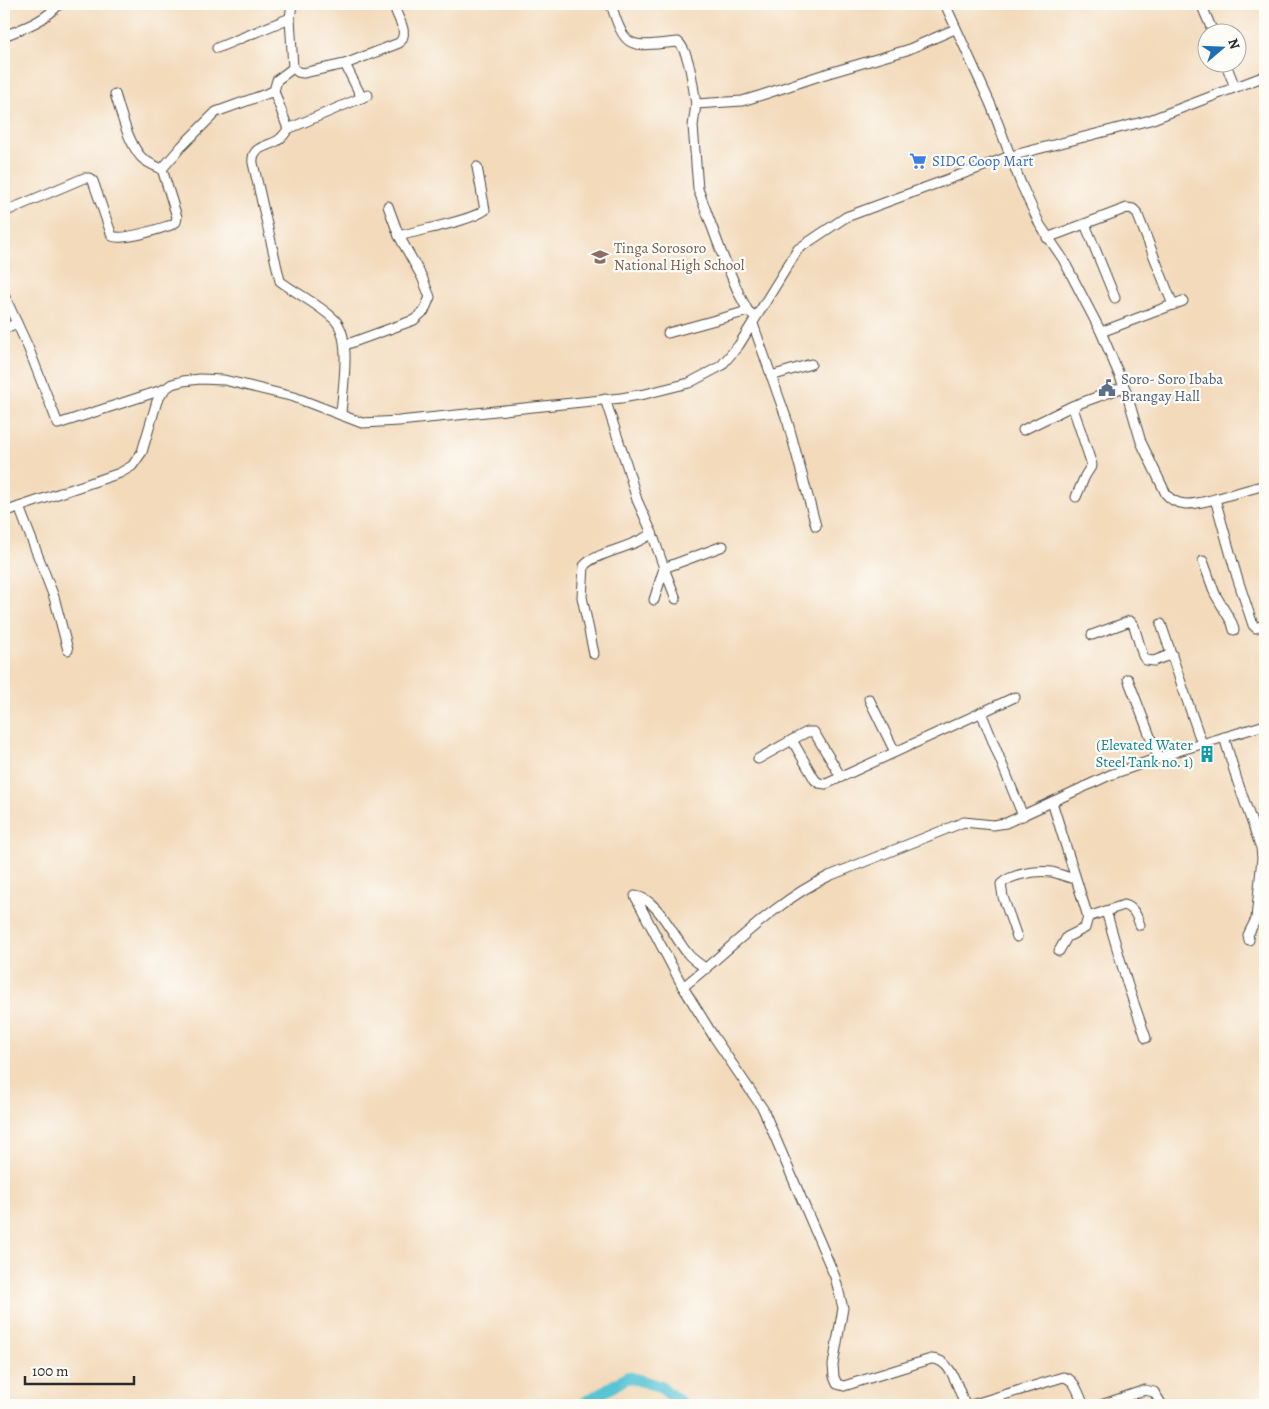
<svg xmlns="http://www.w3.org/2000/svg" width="1269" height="1409" font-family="Alegreya,serif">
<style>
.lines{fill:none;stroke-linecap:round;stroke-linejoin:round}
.river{stroke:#59c4d4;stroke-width:12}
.street-casing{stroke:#494541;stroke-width:11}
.street{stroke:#fff;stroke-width:9}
.labels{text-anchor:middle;stroke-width:4.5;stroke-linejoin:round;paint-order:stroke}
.shop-label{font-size:15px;fill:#366cbe;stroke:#fdfcf7;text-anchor:start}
.education-label{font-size:15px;fill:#785e54;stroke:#fdfcf7;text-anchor:start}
.service-label{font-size:15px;fill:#4e5e75;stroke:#fdfcf7;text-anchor:start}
.culture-label{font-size:15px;fill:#0d838f;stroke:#fdfcf7;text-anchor:end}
</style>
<rect width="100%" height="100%" fill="#fdfcf7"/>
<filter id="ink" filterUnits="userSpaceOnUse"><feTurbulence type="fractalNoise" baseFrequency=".02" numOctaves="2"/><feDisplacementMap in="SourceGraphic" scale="10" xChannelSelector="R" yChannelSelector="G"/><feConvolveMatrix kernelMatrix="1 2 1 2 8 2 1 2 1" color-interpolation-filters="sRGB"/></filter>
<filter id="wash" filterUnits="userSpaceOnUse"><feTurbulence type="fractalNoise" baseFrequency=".0096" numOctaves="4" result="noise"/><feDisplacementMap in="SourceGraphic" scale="20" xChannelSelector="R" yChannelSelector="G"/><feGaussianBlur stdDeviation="1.12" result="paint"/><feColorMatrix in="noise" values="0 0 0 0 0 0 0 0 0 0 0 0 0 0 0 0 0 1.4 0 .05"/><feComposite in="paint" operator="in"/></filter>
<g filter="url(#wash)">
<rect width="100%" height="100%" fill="#f3dabb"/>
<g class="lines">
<path class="river" d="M581,1405L628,1377L659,1386L684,1405"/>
</g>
</g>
<g filter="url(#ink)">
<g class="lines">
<g class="street-casing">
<g id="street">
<path d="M292,4L290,18L293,68L298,72L303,73L345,64L399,43C411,31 395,17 394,4"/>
<path d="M611,4C626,53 631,46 678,42C690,52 693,88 696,104"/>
<path d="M945,4L991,105L1021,184L1040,225L1063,259L1101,332L1126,391L1141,442L1166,494C1179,510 1197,503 1215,499L1237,577L1253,625L1256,628L1265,624"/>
<path d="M1201,4L1213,32"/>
<path d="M4,36C24,28 45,21 59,4"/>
<path d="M217,48L290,18"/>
<path d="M1225,62L1235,87"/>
<path d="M345,64L362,98"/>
<path d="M274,91L277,80L293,68"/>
<path d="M288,129L368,95"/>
<path d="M162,169L181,147L216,112L274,91L288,129C285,134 282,138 277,141C266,147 251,147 253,163L280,281C297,294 317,303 334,319C353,337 342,390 341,415"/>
<path d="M388,206L399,236"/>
<path d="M4,212L84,178H89L93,181L112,236C124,241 158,229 171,225L176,222L177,217L162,169C155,166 147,163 141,157C128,142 121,113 115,94"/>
<path d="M1085,224L1115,298"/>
<path d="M1047,238L1127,208L1133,209L1137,213L1173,305"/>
<path d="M4,295L28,347L58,424L165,389"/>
<path d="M756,317L748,311L739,294L722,254L698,189L693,126L696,104L742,101L762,95L822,75L907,50L955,29"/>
<path d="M753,324L788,423L816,526"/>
<path d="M4,329L17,323"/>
<path d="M1101,332L1183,301"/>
<path d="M668,333L748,311"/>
<path d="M345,345L414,320L424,311L430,297L422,277L399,236C419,230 471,221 485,210L477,167"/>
<path d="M771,376L811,364"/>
<path d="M605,399L627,466L637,500L652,533L664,568L654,600"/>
<path d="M1023,430L1072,406L1075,405"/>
<path d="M1076,497L1085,476L1092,465L1074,411L1075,405L1124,387"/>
<path d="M1215,499L1265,485"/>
<path d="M19,507L54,597L68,650"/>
<path d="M4,512L120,473L132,466L142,452L157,401L165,389L172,384L183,381L200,379L224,380L294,397L362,423L399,421L621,398L645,394L689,383L721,366L739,345L798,249L846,217L1011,156L1150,120L1265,76"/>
<path d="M1203,561L1215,594L1232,623L1234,630"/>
<path d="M676,599L664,568L723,546"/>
<path d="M1161,624L1202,744"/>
<path d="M1092,635L1130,621L1134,626L1143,656L1146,660L1154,661L1172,654"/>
<path d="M594,654L582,597L584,566C593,553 634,548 652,533"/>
<path d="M1128,679L1158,757"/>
<path d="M869,699L895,752"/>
<path d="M981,712L1023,816"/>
<path d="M1224,737L1237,780L1261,848L1262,858L1256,919L1248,935L1249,940"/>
<path d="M792,740L807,732H814L841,777"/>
<path d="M758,759L792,740L815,780L819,783L826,784L1015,697"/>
<path d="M1052,802L1088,917L1085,928L1067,937L1059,951"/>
<path d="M1106,911L1128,986L1146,1038"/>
<path d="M1088,917L1124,905C1134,907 1137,917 1140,925"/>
<path d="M1017,937L1003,897L1001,884C1012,874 1037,870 1052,872C1059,874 1067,877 1075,879"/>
<path d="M683,987L635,896C658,898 674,938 688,954C693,960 700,964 706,969"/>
<path d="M965,1405C958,1390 952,1358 931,1359L844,1386L837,1384L834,1377L833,1365L843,1308L835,1277L763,1109L714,1037L683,987C731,949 774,902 829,876L964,822L993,825L1006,823L1110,775L1178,751L1265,725"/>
<path d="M971,1405L1063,1377C1076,1379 1078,1394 1084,1405"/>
<path d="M1101,1405L1145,1390L1154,1392L1162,1405"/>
</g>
</g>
<use href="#street" class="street"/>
</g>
</g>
<defs>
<g id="supermarket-bare" transform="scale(1.35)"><path d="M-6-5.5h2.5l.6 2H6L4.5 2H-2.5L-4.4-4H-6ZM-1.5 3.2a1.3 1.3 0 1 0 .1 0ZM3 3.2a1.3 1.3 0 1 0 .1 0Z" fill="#3f7fe0" stroke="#fdfcf7" stroke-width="2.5" paint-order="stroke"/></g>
<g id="school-bare" transform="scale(1.35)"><path d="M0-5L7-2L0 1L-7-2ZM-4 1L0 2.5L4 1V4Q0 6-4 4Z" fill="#8d6e63" stroke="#fdfcf7" stroke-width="2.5" paint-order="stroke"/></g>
<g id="civic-bare" transform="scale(1.35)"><path d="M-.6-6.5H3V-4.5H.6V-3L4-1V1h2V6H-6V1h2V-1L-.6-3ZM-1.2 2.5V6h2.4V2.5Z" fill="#5c6f8a" stroke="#fdfcf7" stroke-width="2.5" paint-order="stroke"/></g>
<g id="building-bare" transform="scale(1.35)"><path d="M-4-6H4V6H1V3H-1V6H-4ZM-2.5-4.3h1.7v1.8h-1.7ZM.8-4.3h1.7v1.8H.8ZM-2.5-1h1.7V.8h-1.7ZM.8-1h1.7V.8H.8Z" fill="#0f9aa8" stroke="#fdfcf7" stroke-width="2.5" paint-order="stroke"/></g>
</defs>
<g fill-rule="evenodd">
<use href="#supermarket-bare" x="918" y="161"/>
<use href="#school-bare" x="600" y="257"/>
<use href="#civic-bare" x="1107" y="388"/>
<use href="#building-bare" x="1207" y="754"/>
</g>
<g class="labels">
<g class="shop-label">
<text x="932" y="166">SIDC Coop Mart</text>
</g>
<g class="education-label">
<text x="614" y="253">Tinga Sorosoro<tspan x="614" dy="17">National High School</tspan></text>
</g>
<g class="service-label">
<text x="1121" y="384">Soro- Soro Ibaba<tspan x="1121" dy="17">Brangay Hall</tspan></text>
</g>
<g class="culture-label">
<text x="1193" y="750">(Elevated Water<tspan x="1193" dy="17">Steel Tank no. 1)</tspan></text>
</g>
</g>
<rect width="1269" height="1409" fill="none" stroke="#fdfcf7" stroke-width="20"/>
<g transform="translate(1222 48) rotate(71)"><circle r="24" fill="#fdfcf7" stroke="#a9a8a5"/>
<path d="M0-4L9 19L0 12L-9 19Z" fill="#1f6fb2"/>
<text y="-8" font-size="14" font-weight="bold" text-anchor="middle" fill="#2b2b2b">N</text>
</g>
<path d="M25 1376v8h109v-8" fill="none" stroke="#2b2b2b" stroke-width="2.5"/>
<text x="32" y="1376" font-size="15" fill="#2b2b2b" stroke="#fdfcf7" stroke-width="4" paint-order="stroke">100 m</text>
</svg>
